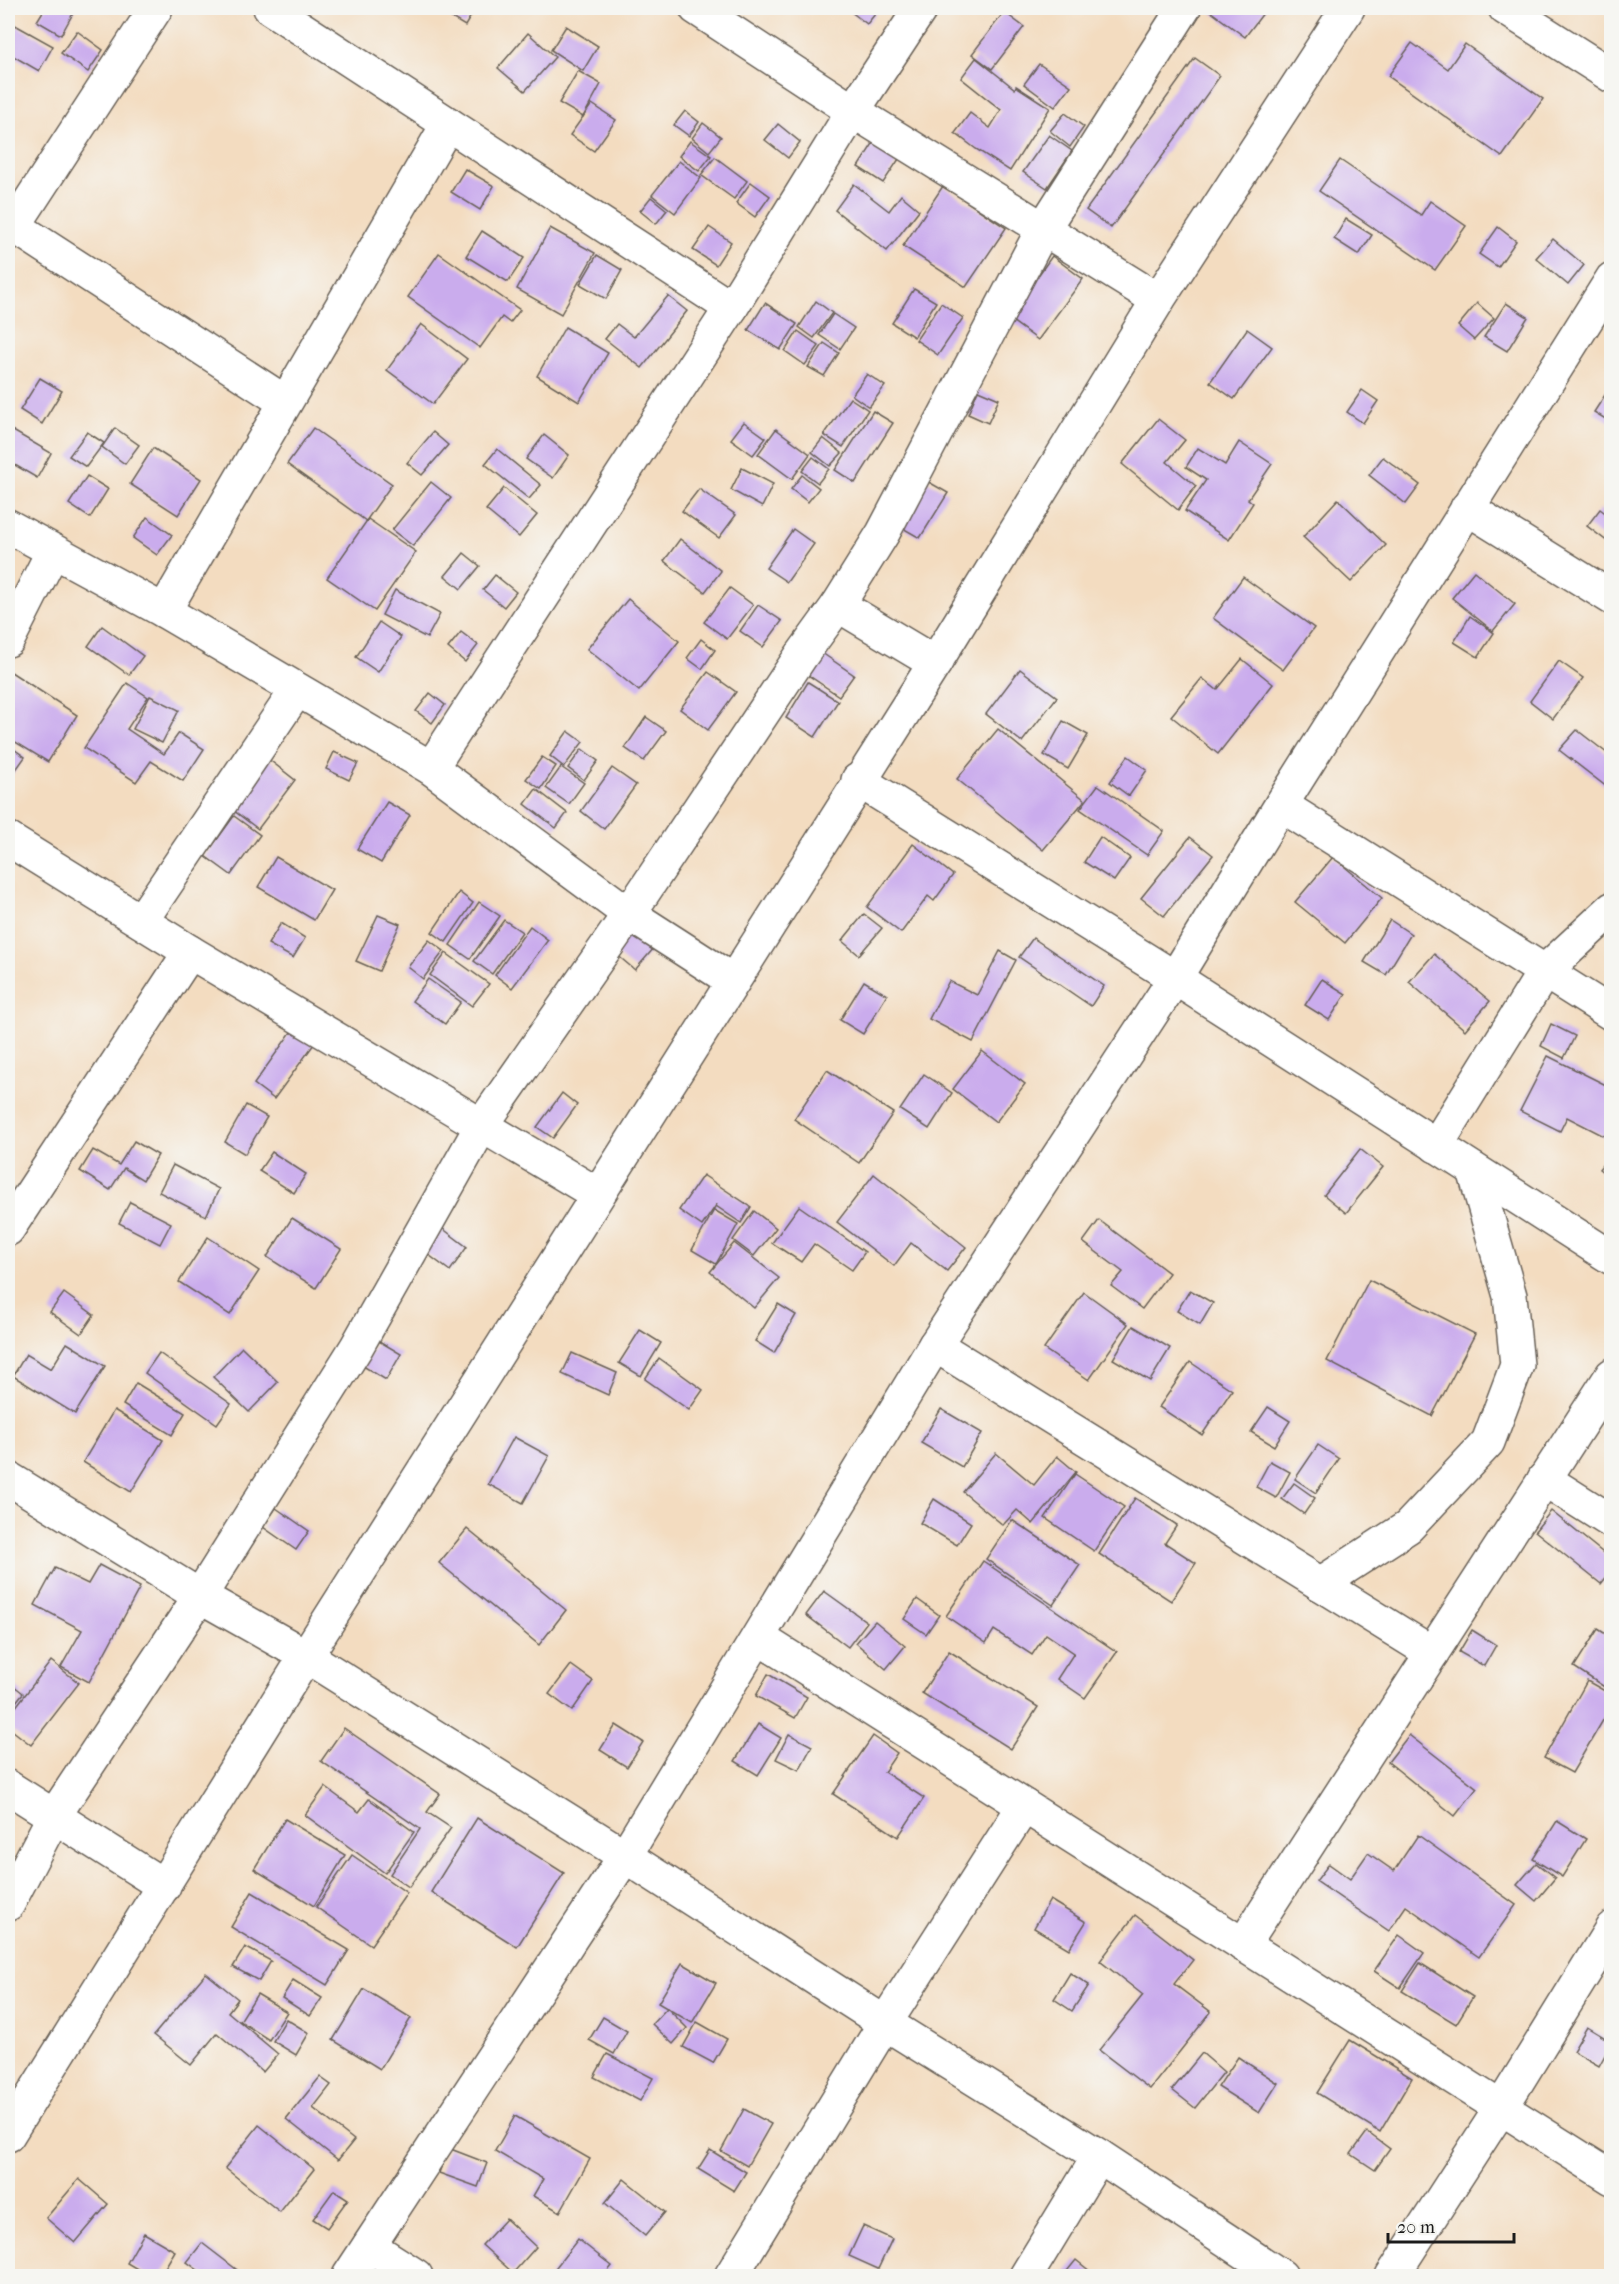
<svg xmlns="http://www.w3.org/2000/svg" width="1619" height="2284" font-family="'IM FELL French Canon',serif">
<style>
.building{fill:#caaced}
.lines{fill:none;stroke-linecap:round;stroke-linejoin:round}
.minor-casing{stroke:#675f55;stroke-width:36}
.tertiary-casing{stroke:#675f55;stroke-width:36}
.minor{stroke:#fff;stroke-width:33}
.tertiary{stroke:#fff;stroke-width:33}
</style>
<rect width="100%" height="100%" fill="#f6f6f2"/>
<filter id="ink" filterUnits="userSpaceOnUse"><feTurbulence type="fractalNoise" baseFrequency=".0167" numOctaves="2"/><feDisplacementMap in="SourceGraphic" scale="12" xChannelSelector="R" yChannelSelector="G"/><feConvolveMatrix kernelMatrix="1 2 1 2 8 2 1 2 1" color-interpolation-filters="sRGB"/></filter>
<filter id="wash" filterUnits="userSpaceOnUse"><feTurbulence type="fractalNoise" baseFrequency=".008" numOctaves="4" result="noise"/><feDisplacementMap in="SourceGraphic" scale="24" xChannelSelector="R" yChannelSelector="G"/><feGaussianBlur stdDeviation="1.35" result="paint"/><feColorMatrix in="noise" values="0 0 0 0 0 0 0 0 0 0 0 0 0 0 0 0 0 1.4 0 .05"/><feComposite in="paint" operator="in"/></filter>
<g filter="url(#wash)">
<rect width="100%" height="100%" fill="#f3dcc0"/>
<g id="blocks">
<g class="building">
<path d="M45,8H76L61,35L37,21Z"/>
<path d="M435,8H472L475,9L465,26Z"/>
<path d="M846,8H880L867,24Z"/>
<path d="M1206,8H1267L1245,37Z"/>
<path d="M1004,12L1024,27L992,69L972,54Z"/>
<path d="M8,21L53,46L39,71L8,53Z"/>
<path d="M566,26L598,46L583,71L551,50Z"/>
<path d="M77,31L103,50L88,72L61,53Z"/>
<path d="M528,33L555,57L525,91L498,68Z"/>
<path d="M1412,43L1448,69L1465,44L1543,99L1502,157L1388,76Z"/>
<path d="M976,58L1015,89L1016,86L1050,108L1010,171L976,149L955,133L970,113L990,128L1001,110L961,78Z"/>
<path d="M1195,58L1220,76L1111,228L1086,210Z"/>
<path d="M1039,64L1071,86L1055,107L1024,84Z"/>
<path d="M578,71L601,84L583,117L559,103Z"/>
<path d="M592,104L616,120L594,151L570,135Z"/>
<path d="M685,111L699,122L689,136L674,125Z"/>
<path d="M1065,113L1084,127L1070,147L1050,131Z"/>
<path d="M703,123L721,137L709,152L692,138Z"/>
<path d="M778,124L800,142L788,158L765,140Z"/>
<path d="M1049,135L1072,151L1047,188L1023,172Z"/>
<path d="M690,141L711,156L699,171L679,156Z"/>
<path d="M874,142L899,159L883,183L858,167Z"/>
<path d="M715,157L747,181L734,199L701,175Z"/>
<path d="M1340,160L1421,215L1430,201L1466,226L1435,270L1319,191Z"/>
<path d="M679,161L701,178L675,213L652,195Z"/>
<path d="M465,169L494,186L480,210L451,192Z"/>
<path d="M751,182L770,196L755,217L736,203Z"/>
<path d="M854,184L889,211L901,195L919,210L887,251L835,210Z"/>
<path d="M943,186L1006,228L966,287L903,246Z"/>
<path d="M651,197L667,210L656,224L640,211Z"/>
<path d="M1346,219L1372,235L1359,255L1334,239Z"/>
<path d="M709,227L731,242L716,265L693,250Z"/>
<path d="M1498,227L1516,241L1498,267L1479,254Z"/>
<path d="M550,228L595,253L561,314L517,289Z"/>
<path d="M482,231L524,258L508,282L466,256Z"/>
<path d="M1553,239L1584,265L1568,285L1536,258Z"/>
<path d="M439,253L520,310L510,323L502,317L480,348L408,297Z"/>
<path d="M597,255L622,270L606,299L580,284Z"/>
<path d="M1052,256L1083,279L1038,340L1008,318Z"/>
<path d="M914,289L936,302L914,337L892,323Z"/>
<path d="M668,296L687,311L642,368L605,339L617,324L634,337Z"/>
<path d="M816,301L832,313L814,338L799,327Z"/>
<path d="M765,303L797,324L780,350L748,330Z"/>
<path d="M941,303L963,318L938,355L916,340Z"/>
<path d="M1477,303L1494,318L1474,340L1458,326Z"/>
<path d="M1506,303L1528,317L1507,351L1484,337Z"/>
<path d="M833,314L854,328L840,349L819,335Z"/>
<path d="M421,324L467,359L433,404L387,370Z"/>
<path d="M565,327L608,353L579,402L537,376Z"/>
<path d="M1247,329L1272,347L1234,399L1210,382Z"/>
<path d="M798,331L819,346L805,365L785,351Z"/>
<path d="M824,343L839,353L824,376L808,367Z"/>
<path d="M867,374L885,386L869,407L852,395Z"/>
<path d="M40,378L62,391L42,424L20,410Z"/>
<path d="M978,390L999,399L988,423L968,414Z"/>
<path d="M1362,390L1378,401L1363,423L1347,412Z"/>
<path d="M1607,392L1612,394V423L1594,412Z"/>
<path d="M850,398L868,410L843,447L824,435Z"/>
<path d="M873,411L893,423L855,483L835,470Z"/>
<path d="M1158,419L1185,440L1167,462L1196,486L1178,510L1122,464Z"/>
<path d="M744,422L766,438L753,455L731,439Z"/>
<path d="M8,428L51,453L37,478L8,461Z"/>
<path d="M115,428L139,445L125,464L102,447Z"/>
<path d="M313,428L392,484L366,521L287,464Z"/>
<path d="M776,429L810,454L792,479L758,454Z"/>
<path d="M87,432L104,443L86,467L69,456Z"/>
<path d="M433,432L448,445L422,475L407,463Z"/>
<path d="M544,435L569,455L553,478L526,459Z"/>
<path d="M823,438L842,453L830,466L812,452Z"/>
<path d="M1239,442L1272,464L1248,499L1253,503L1229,540L1185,511L1206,480L1186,467L1198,448L1225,465Z"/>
<path d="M153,448L201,479L178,515L130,484Z"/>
<path d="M497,449L541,485L529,499L485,464Z"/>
<path d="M813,457L829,469L818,483L802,471Z"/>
<path d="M1383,457L1420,485L1406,504L1369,475Z"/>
<path d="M742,468L773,484L762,507L731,490Z"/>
<path d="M802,475L819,488L808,502L791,489Z"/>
<path d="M87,476L108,489L90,518L69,504Z"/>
<path d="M920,477L948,493L920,538L892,522Z"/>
<path d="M431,482L451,498L413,546L392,530Z"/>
<path d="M504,488L537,515L519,537L486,510Z"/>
<path d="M699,489L736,515L719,538L682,511Z"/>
<path d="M1338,499L1386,545L1351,582L1303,537Z"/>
<path d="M1600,509L1612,518V545L1587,526Z"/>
<path d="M147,517L172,535L157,555L133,538Z"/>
<path d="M368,519L416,552L375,611L327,578Z"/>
<path d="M793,529L814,544L787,582L766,568Z"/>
<path d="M680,539L721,571L705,592L664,561Z"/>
<path d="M464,553L480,566L461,589L445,576Z"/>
<path d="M1474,571L1515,604L1493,631L1452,598Z"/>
<path d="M495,575L516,592L504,607L483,590Z"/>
<path d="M1243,577L1314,628L1283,670L1213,618Z"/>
<path d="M730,588L753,605L727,639L704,622Z"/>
<path d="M395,590L440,614L427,638L382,615Z"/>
<path d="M628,599L679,641L639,691L587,649Z"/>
<path d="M758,605L782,621L763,647L740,631Z"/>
<path d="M1470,616L1494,633L1478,657L1454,642Z"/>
<path d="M379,622L401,637L378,672L356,657Z"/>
<path d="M102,626L143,656L129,675L88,646Z"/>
<path d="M461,632L478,645L465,662L448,648Z"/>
<path d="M701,639L715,650L702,669L687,658Z"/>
<path d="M822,653L854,675L839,696L808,675Z"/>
<path d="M1242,659L1273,684L1218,754L1171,716L1202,678L1217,690Z"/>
<path d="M1559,661L1583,678L1553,719L1530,701Z"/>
<path d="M1020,669L1057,697L1022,742L986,714Z"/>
<path d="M8,670L77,715L48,762L14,741L11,747L25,757L8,781Z"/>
<path d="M708,672L736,692L708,730L680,709Z"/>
<path d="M808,682L838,701L815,737L786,718Z"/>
<path d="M127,683L148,697L127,729L164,754L179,733L204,749L183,781L151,761L136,782L84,748Z"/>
<path d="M430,693L445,705L432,723L416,711Z"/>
<path d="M150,696L179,710L162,743L133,729Z"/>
<path d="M646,717L666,731L644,761L625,748Z"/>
<path d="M1063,721L1088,735L1068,769L1044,755Z"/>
<path d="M998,729L1085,800L1043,850L957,779Z"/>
<path d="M1577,730L1612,757V791L1559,750Z"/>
<path d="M568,731L583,742L564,767L550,756Z"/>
<path d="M582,749L598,761L584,780L568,768Z"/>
<path d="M334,752L358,763L349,780L326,769Z"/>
<path d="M1128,756L1147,770L1129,796L1110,782Z"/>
<path d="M542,757L556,766L541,789L526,779Z"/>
<path d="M267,758L295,780L258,829L229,807Z"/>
<path d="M561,767L584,783L569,804L546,788Z"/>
<path d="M612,768L636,785L604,829L581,811Z"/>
<path d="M1098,785L1164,831L1147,855L1080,809Z"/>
<path d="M536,789L567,813L556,828L525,804Z"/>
<path d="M387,802L410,815L381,863L357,849Z"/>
<path d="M234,816L260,835L231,875L205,856Z"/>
<path d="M1100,837L1130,858L1114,881L1084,862Z"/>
<path d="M1190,837L1213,855L1164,916L1141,898Z"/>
<path d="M913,844L953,875L934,901L928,896L901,933L867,907Z"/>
<path d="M276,857L332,890L314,920L258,887Z"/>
<path d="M1333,857L1382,898L1345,943L1295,902Z"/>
<path d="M459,892L473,903L446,942L432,932Z"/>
<path d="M479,902L500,916L470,959L450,945Z"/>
<path d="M864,914L882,928L859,955L842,941Z"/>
<path d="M378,915L400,924L379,971L356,961Z"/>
<path d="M635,919L661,940L635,970L610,949Z"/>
<path d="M504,920L522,932L492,974L474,961Z"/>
<path d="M1390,920L1411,934L1386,975L1364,962Z"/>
<path d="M281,923L305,938L293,958L268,944Z"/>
<path d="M530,926L548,940L512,988L495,975Z"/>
<path d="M1033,938L1104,986L1091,1006L1019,957Z"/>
<path d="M429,940L444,951L423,979L408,967Z"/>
<path d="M1000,951L1016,960L973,1042L929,1019L949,981L977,995Z"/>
<path d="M446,953L489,984L472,1006L430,975Z"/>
<path d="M1434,954L1490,1001L1465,1030L1409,982Z"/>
<path d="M428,979L461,1002L445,1024L412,1001Z"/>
<path d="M1322,979L1346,994L1329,1020L1305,1005Z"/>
<path d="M864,981L887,995L863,1034L840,1020Z"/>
<path d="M1551,1024L1575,1036L1564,1058L1541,1046Z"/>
<path d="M296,1025L317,1040L274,1099L254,1084Z"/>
<path d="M982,1051L1025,1084L996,1122L953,1089Z"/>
<path d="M1548,1056L1612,1088V1126L1606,1137L1567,1117L1560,1131L1520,1111Z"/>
<path d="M827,1070L893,1113L859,1163L794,1119Z"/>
<path d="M924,1074L952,1093L929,1129L900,1110Z"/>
<path d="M562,1093L577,1105L553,1138L537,1127Z"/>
<path d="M246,1105L267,1117L245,1154L225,1142Z"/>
<path d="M134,1141L158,1155L143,1180L124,1168L110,1190L80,1171L93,1150L119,1165Z"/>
<path d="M1360,1149L1383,1167L1346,1213L1324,1195Z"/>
<path d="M272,1152L306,1174L294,1193L259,1171Z"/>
<path d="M1612,1153V1179L1599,1169Z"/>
<path d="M173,1165L219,1189L206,1216L159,1192Z"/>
<path d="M874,1174L966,1247L947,1271L911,1243L894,1266L837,1222Z"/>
<path d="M703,1175L751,1207L741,1223L716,1206L717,1204L702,1226L679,1210Z"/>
<path d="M130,1202L171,1223L160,1244L119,1223Z"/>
<path d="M799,1206L865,1252L852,1270L814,1244L801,1262L772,1243Z"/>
<path d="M714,1210L738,1224L716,1264L692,1250Z"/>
<path d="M754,1211L776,1228L754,1256L733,1240Z"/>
<path d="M292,1218L341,1249L316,1288L267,1257Z"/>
<path d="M1099,1220L1169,1273L1142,1309L1111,1286L1123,1272L1083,1242Z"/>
<path d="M442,1228L467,1247L450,1271L425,1252Z"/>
<path d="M208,1237L259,1271L230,1315L179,1282Z"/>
<path d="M734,1243L779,1278L754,1308L710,1272Z"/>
<path d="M1369,1280L1475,1334L1432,1416L1327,1361Z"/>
<path d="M1190,1290L1213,1303L1200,1325L1177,1311Z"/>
<path d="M1084,1292L1128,1324L1089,1380L1044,1349Z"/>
<path d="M64,1293L94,1315L81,1334L50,1312Z"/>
<path d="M778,1304L796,1315L774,1353L755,1341Z"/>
<path d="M1133,1326L1170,1348L1150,1381L1113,1359Z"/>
<path d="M640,1330L661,1343L641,1376L619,1363Z"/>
<path d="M379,1341L401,1354L386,1380L363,1366Z"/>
<path d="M67,1343L105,1366L75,1414L13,1376L26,1354L51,1369Z"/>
<path d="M242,1347L278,1382L249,1412L213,1377Z"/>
<path d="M159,1353L231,1404L217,1424L145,1373Z"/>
<path d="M572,1353L617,1373L608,1395L562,1374Z"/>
<path d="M659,1358L703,1390L689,1410L645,1379Z"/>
<path d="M1190,1362L1232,1390L1202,1435L1159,1407Z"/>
<path d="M136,1383L185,1413L172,1435L123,1405Z"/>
<path d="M1268,1407L1290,1421L1274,1446L1251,1432Z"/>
<path d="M941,1409L982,1433L962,1467L921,1443Z"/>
<path d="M114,1410L163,1440L131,1492L83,1462Z"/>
<path d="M514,1437L549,1456L523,1503L488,1484Z"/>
<path d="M1318,1445L1339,1459L1316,1493L1295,1479Z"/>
<path d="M996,1453L1034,1485L1057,1456L1076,1472L1033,1524L1017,1510L1003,1525L963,1492Z"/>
<path d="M1270,1461L1290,1472L1276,1498L1256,1487Z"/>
<path d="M1075,1474L1124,1507L1094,1551L1045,1518Z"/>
<path d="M1294,1483L1315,1498L1304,1514L1282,1499Z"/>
<path d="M1135,1498L1177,1525L1165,1543L1196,1563L1171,1601L1099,1554Z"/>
<path d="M934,1499L971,1523L957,1545L920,1523Z"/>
<path d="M276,1508L309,1531L296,1550L263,1527Z"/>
<path d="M1551,1511L1612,1560V1570L1601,1584L1535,1531Z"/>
<path d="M1012,1520L1080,1565L1053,1605L986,1559Z"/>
<path d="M467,1529L566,1610L539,1645L439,1563Z"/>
<path d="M983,1561L1117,1652L1085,1698L1057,1679L1074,1653L1046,1634L1032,1655L994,1630L986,1643L946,1616Z"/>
<path d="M99,1565L140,1587L89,1682L61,1667L82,1630L35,1605L55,1568L88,1584Z"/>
<path d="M824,1591L867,1622L848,1647L806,1615Z"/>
<path d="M917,1599L939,1615L926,1634L904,1619Z"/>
<path d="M875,1621L905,1646L886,1669L856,1643Z"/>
<path d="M1598,1629L1612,1638V1692L1574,1667Z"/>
<path d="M1472,1630L1496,1645L1484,1666L1459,1652Z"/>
<path d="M949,1651L1038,1707L1011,1749L922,1693Z"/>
<path d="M51,1661L79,1683L31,1745L8,1727V1717Z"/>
<path d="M571,1665L593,1681L572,1711L549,1694Z"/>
<path d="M768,1674L807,1697L795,1718L756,1696Z"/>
<path d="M8,1681L23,1693L8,1712Z"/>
<path d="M1587,1681L1612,1695V1705L1572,1773L1544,1758Z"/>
<path d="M758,1724L781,1738L758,1775L735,1761Z"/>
<path d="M616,1725L643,1742L627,1767L600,1750Z"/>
<path d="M344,1728L440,1794L427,1812L451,1828L409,1887L390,1874L420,1829L321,1761Z"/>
<path d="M789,1734L812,1746L799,1770L776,1759Z"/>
<path d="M1409,1735L1477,1788L1455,1816L1388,1762Z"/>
<path d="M873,1736L897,1753L884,1772L924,1798L898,1837L833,1794Z"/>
<path d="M325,1787L359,1812L369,1799L414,1832L385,1873L305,1815Z"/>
<path d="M477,1818L564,1873L517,1947L431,1892Z"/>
<path d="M285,1819L345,1855L314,1906L254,1869Z"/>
<path d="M1557,1821L1586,1839L1562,1877L1533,1859Z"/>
<path d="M1418,1835L1516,1905L1479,1957L1406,1906L1389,1931L1316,1881L1329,1864L1350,1879L1368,1853L1394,1871Z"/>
<path d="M352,1855L407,1893L371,1945L316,1907Z"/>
<path d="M1536,1863L1555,1878L1536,1901L1517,1885Z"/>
<path d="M252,1892L349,1950L327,1985L231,1927Z"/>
<path d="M1050,1900L1086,1922L1069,1949L1034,1928Z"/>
<path d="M1135,1915L1193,1960L1174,1984L1211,2012L1150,2089L1099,2050L1143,1995L1100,1961Z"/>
<path d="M1399,1935L1424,1953L1400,1988L1374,1971Z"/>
<path d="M245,1947L271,1961L259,1981L233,1967Z"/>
<path d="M682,1963L716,1983L692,2023L658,2003Z"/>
<path d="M1420,1963L1473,1997L1456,2024L1402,1991Z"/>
<path d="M206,1973L238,1999L228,2012L278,2054L263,2072L217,2033L191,2065L154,2035Z"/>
<path d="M1070,1973L1089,1985L1072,2011L1054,1999Z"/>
<path d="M293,1980L322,1998L310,2016L282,1998Z"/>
<path d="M364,1989L411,2018L380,2069L333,2040Z"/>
<path d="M257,1994L287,2012L269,2040L240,2021Z"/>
<path d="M667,2008L687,2028L673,2044L652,2024Z"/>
<path d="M603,2017L627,2031L614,2054L589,2040Z"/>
<path d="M286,2019L309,2033L296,2055L273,2041Z"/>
<path d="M697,2022L727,2039L713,2063L683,2047Z"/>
<path d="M1587,2027L1612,2042L1599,2066L1573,2051Z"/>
<path d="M1350,2040L1412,2078L1380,2132L1317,2093Z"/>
<path d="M1202,2053L1224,2072L1195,2108L1172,2090Z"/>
<path d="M607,2054L653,2078L640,2101L594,2077Z"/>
<path d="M1238,2057L1278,2083L1259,2113L1218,2087Z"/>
<path d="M320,2077L331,2085L313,2108L354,2140L338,2160L286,2119Z"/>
<path d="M744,2109L771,2124L747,2166L721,2151Z"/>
<path d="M515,2116L590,2159L560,2212L533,2196L543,2179L495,2151Z"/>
<path d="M259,2125L314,2169L280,2212L225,2168Z"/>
<path d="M1367,2132L1390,2149L1375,2170L1351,2154Z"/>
<path d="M448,2148L487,2163L478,2187L439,2173Z"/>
<path d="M710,2150L746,2172L734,2191L698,2169Z"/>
<path d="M79,2179L108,2204L75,2243L46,2218Z"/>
<path d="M624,2179L665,2212L645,2236L605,2203Z"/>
<path d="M334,2190L348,2199L327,2228L313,2219Z"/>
<path d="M506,2219L536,2247L513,2273L482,2245Z"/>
<path d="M863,2226L892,2239L878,2269L849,2256Z"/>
<path d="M144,2233L175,2251L160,2276H149L127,2263Z"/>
<path d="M578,2239L612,2266L604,2276H549Z"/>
<path d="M202,2243L245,2276H206L187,2262Z"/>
<path d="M1076,2260L1096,2276H1063Z"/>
</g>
</g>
</g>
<g filter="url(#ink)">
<use href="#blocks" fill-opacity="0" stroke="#675f55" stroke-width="1.5"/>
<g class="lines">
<g class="minor-casing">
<g id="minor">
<path d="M270,8L731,308"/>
<path d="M696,8L853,111L1158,300"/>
<path d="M1505,8L1612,76"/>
<path d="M8,222L285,402"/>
<path d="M14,226L156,8"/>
<path d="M1467,508L1612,598"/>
<path d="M8,526L164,611L431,768L629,914L733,981"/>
<path d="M838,605L935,663"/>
<path d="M164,611L448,124"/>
<path d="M8,640L53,551"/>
<path d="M431,768L731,308L853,111L921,8"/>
<path d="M858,780L1175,978L1612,1258"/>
<path d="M1281,805L1612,1014"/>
<path d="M8,839L190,952L597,1194"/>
<path d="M141,921L297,690"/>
<path d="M1436,1146L1544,972L1612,909"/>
<path d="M8,1229L190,952"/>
<path d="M935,1345L1432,1653"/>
<path d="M8,1478L200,1596L306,1656L625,1856L885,2023L1099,2156L1281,2276"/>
<path d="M1544,1479L1612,1522"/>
<path d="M1320,1584L1408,1527L1488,1442L1517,1365L1510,1296L1474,1170"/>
<path d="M759,1638L1612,2178"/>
<path d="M8,1787L164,1886"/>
<path d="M8,1904L54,1816L200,1596L356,1348L482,1125L629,914L801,656L838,605L883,533L1043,229L1184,8"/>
<path d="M1243,1945L1612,1375"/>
<path d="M369,2246L416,2276"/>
<path d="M349,2276L625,1856L935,1345L1175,978L1281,805L1612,279"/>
<path d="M731,2276L885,2023L1024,1806"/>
<path d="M1026,2276L1099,2156"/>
<path d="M1392,2276L1501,2108L1612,1928"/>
</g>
</g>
<g class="tertiary-casing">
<path id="tertiary" d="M8,2135L306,1656L935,663L1158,300L1348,8"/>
</g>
<use href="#minor" class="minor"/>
<use href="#tertiary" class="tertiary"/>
</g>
</g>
<rect width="1619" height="2284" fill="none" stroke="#f6f6f2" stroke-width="30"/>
<path d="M1388 2233v9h126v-9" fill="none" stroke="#1c1c1c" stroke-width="3"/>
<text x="1397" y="2233" font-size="18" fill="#1c1c1c" stroke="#f6f6f2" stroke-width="4.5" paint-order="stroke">20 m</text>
</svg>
